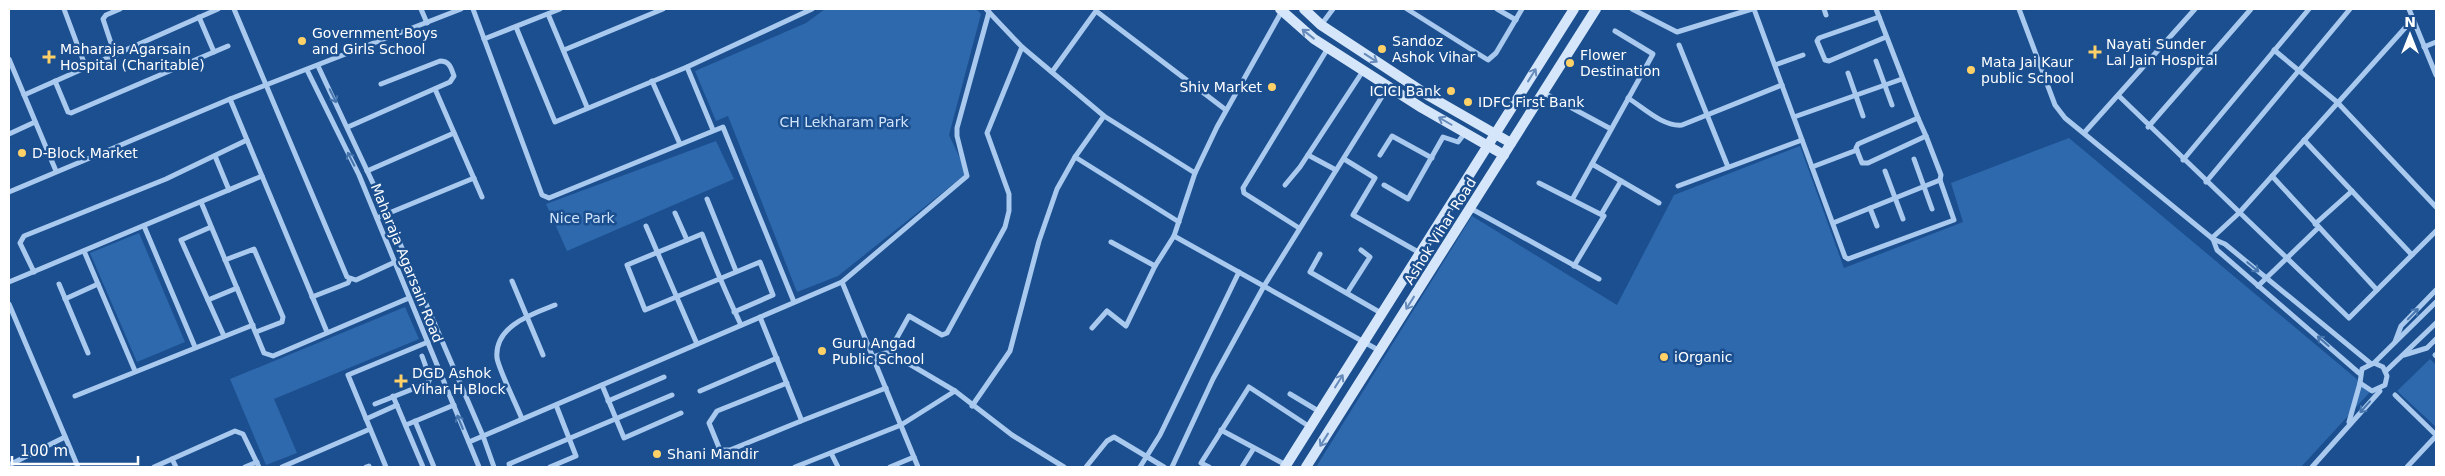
<svg xmlns="http://www.w3.org/2000/svg" width="2445" height="476" font-family="'DejaVu Sans',sans-serif">
<style>
.green{fill:#2e69ad}
.lines{fill:none;stroke-linecap:round;stroke-linejoin:round}
.street{stroke:#a9c9ee;stroke-width:5}
.secondary{stroke:#d6e6fa;stroke-width:10}
.oneway{stroke:#668bba}
.oneway2{stroke:#4674ac}
.poi-dot{fill:#ffd166;stroke:#1b4f8f;stroke-width:2}
.labels{text-anchor:middle;stroke-width:5;stroke-linejoin:round;paint-order:stroke}
.poi-label{font-size:14px;fill:#fff;stroke:#1b4f8f;text-anchor:start}
.park-label{font-size:14px;fill:#cfe3fa;stroke:#1b4f8f}
.street-label{font-size:14px;fill:#fff;stroke:#1b4f8f}
</style>
<rect width="100%" height="100%" fill="#1b4f8f"/>
<g class="green">
<path d="M825,9H976L981,14L949,135L967,173L838,276L797,292L728,116L716,121L695,71L806,23Z"/>
<path d="M2069,138L2371,391L2301,467H1316L1472,216L1617,305L1674,195L1800,146L1844,268L1963,222L1951,183Z"/>
<path d="M716,141L734,179L567,251L546,204Z"/>
<path d="M139,233L185,342L137,362L90,253Z"/>
<path d="M405,307L419,339L274,399L297,453L266,465L230,379Z"/>
<path d="M2430,359L2436,365V427L2397,391Z"/>
</g>
<g class="lines">
<g class="street">
<path d="M64,9L86,68"/>
<path d="M234,9L347,277L356,280L395,262"/>
<path d="M421,9L427,23"/>
<path d="M473,9L542,195L549,198L723,127L794,302"/>
<path d="M986,9L1022,47L1104,116L1195,173"/>
<path d="M1407,9L1488,60L1496,53L1522,9"/>
<path d="M1497,9L1516,20"/>
<path d="M1632,9L1677,32L1752,9"/>
<path d="M1754,9L1845,257L1848,259L1954,220L1940,180L1941,175L1926,136L1868,163H1862L1856,148L1858,144L1918,118L1876,9"/>
<path d="M1824,9L1826,15"/>
<path d="M2019,9L2055,105L2065,118L2213,239L2225,244L2370,363"/>
<path d="M2409,9L2436,75"/>
<path d="M548,14L587,107"/>
<path d="M199,17L214,52"/>
<path d="M1879,17L1819,38L1817,41L1825,60L1829,61L1886,37"/>
<path d="M1321,25L1333,9"/>
<path d="M516,27L555,122L687,67L812,9"/>
<path d="M484,39L560,9"/>
<path d="M1679,45L1728,167"/>
<path d="M2424,47L2436,42"/>
<path d="M564,50L663,9"/>
<path d="M2274,50L2337,102L2436,207"/>
<path d="M115,55L103,19L106,15L120,9"/>
<path d="M9,59L56,171"/>
<path d="M1876,61L1892,105"/>
<path d="M1775,65L1803,55"/>
<path d="M318,66L386,211L483,436L494,467"/>
<path d="M687,67L713,130"/>
<path d="M307,70L359,175L479,467"/>
<path d="M1052,72L1096,11L1226,110"/>
<path d="M1848,73L1863,116"/>
<path d="M55,81L68,112L71,113L228,46"/>
<path d="M652,81L680,144"/>
<path d="M435,89L482,197"/>
<path d="M1544,93L1611,129"/>
<path d="M24,95L218,9"/>
<path d="M2119,96L2349,318L2436,231"/>
<path d="M1628,98C1644,108 1663,127 1682,125L1782,85"/>
<path d="M230,99L327,332"/>
<path d="M1794,117L1902,79"/>
<path d="M1918,118L1926,136"/>
<path d="M348,127L450,82L454,76C451,68 450,61 440,61L381,84"/>
<path d="M2148,127L2251,9"/>
<path d="M2084,133L2195,9"/>
<path d="M9,134L35,122"/>
<path d="M2304,140L2412,255"/>
<path d="M1308,155L1336,170"/>
<path d="M1380,155L1392,136L1432,158"/>
<path d="M215,156L229,190"/>
<path d="M1075,157L1179,222"/>
<path d="M1344,159L1375,178L1353,215L1420,253"/>
<path d="M1914,159L1932,209"/>
<path d="M2183,160L2309,9"/>
<path d="M1592,164L1659,203"/>
<path d="M1812,167L1857,150"/>
<path d="M367,171L454,133"/>
<path d="M1885,171L1903,219"/>
<path d="M2272,176L2377,290"/>
<path d="M2206,182L2350,9"/>
<path d="M1539,183L1604,216L1574,266"/>
<path d="M1285,185L1300,167L1363,71"/>
<path d="M1384,185L1408,199L1443,137L1458,142L1465,133"/>
<path d="M1678,186L1802,140"/>
<path d="M9,192L230,99L461,9"/>
<path d="M1573,198L1653,54L1615,31"/>
<path d="M707,199L736,271"/>
<path d="M201,202L264,353L273,356L409,298"/>
<path d="M1470,208L1599,279"/>
<path d="M1870,208L1877,226"/>
<path d="M675,213L687,240"/>
<path d="M1602,213L1621,181"/>
<path d="M377,218L474,178"/>
<path d="M1833,223L1940,180"/>
<path d="M2315,224L2352,191"/>
<path d="M144,226L195,347"/>
<path d="M646,226L697,344"/>
<path d="M211,227L181,240L224,336"/>
<path d="M1299,228L1244,193L1243,188L1328,48"/>
<path d="M1174,236L1380,351"/>
<path d="M2212,238L2239,213L2413,19"/>
<path d="M2213,239L2217,250L2359,373"/>
<path d="M1111,242L1155,266"/>
<path d="M84,251L135,371"/>
<path d="M1320,254L1310,272L1381,313"/>
<path d="M225,260L254,249L283,317L282,322L256,332"/>
<path d="M34,272L20,243L24,236L166,179L247,140"/>
<path d="M512,281L543,355"/>
<path d="M9,282L262,176"/>
<path d="M842,282L918,467"/>
<path d="M59,284L88,353"/>
<path d="M2258,286L2318,228"/>
<path d="M1347,293L1370,257L1361,250"/>
<path d="M312,297L348,283L350,279"/>
<path d="M65,299L98,284"/>
<path d="M208,300L237,288"/>
<path d="M9,304L78,467"/>
<path d="M734,312L773,295L760,262L645,310L627,265L702,234C714,265 727,295 741,325"/>
<path d="M760,317L801,419V421L730,450H720L709,423L717,411L787,383"/>
<path d="M1092,328L1107,311L1126,326L1155,266L1174,236L1195,173L1217,127L1282,11"/>
<path d="M2395,342L2401,326L2436,290"/>
<path d="M889,352L955,391L1012,435L1064,467"/>
<path d="M2404,355L2427,348L2436,339"/>
<path d="M2435,355L2436,356"/>
<path d="M873,357L889,352L909,316L942,335L947,333L1005,227L1009,211V194L987,133L1022,47"/>
<path d="M2374,363L2383,367L2387,376L2385,385L2372,391L2360,383L2362,369L2374,363L2436,302"/>
<path d="M2386,371L2436,323"/>
<path d="M602,385L624,438L681,413"/>
<path d="M700,391L777,358"/>
<path d="M1290,394L1320,412"/>
<path d="M2395,395L2436,435"/>
<path d="M75,396L253,325"/>
<path d="M393,396L423,467"/>
<path d="M608,401L664,377"/>
<path d="M375,404L428,383L430,378L422,356"/>
<path d="M972,406L1010,351L1039,241L1057,189L1075,157L1104,116"/>
<path d="M366,419L397,405"/>
<path d="M522,419C517,406 499,370 497,358C494,326 532,314 555,305"/>
<path d="M415,421L434,467"/>
<path d="M801,421L886,388"/>
<path d="M2349,422L2360,383"/>
<path d="M406,425L454,405"/>
<path d="M1221,430L1286,465"/>
<path d="M469,442L842,282L967,176L957,136V128L989,12"/>
<path d="M831,453L838,467"/>
<path d="M172,459L176,467"/>
<path d="M9,465L65,437"/>
<path d="M154,467L235,431L243,434L259,467"/>
<path d="M245,467L257,462"/>
<path d="M282,467L370,429"/>
<path d="M366,467L369,466"/>
<path d="M386,467L348,375L428,342"/>
<path d="M510,467L509,464L672,395"/>
<path d="M550,467L576,456L556,405"/>
<path d="M795,467L901,425L955,391"/>
<path d="M890,467L914,457"/>
<path d="M1086,467L1107,441L1114,437L1164,467"/>
<path d="M1140,467L1160,435L1239,272"/>
<path d="M1172,467L1213,379L1264,286L1388,87"/>
<path d="M1209,467L1201,463L1249,387L1310,427"/>
<path d="M1242,467L1254,448"/>
<path d="M2312,467L2380,391"/>
<path d="M2407,467L2436,436"/>
</g>
<g class="secondary">
<path d="M1280,9L1314,39L1422,108L1504,155"/>
<path d="M1304,9L1321,25L1429,96L1511,143"/>
<path d="M1285,467L1574,9"/>
<path d="M1306,467L1596,9"/>
</g>
</g>
<defs><path id="oneway-shaft" d="M-6 0H5M1.5-3L5.5 0L1.5 3" fill="none" stroke-width="1.6" stroke-linecap="round" stroke-linejoin="round" transform="scale(1.25)"/></defs>
<g class="oneway">
<use href="#oneway-shaft" transform="translate(1308 34) rotate(-142)"/>
<use href="#oneway-shaft" transform="translate(1371 58) rotate(33)"/>
<use href="#oneway-shaft" transform="translate(1532 75) rotate(-58)"/>
<use href="#oneway-shaft" transform="translate(1445 121) rotate(-150)"/>
<use href="#oneway-shaft" transform="translate(1410 303) rotate(122)"/>
<use href="#oneway-shaft" transform="translate(1339 381) rotate(-58)"/>
<use href="#oneway-shaft" transform="translate(1324 440) rotate(122)"/>
</g>
<g class="oneway2">
<use href="#oneway-shaft" transform="translate(333 96) rotate(64)"/>
<use href="#oneway-shaft" transform="translate(351 159) rotate(-117)"/>
<use href="#oneway-shaft" transform="translate(2253 267) rotate(40)"/>
<use href="#oneway-shaft" transform="translate(2413 314) rotate(-46)"/>
<use href="#oneway-shaft" transform="translate(2323 341) rotate(-139)"/>
<use href="#oneway-shaft" transform="translate(2365 407) rotate(132)"/>
<use href="#oneway-shaft" transform="translate(460 422) rotate(-112)"/>
</g>
<g class="poi-dot">
<circle cx="302" cy="41" r="5"/>
<circle cx="1382" cy="49" r="5"/>
<path d="M2092.5 44.5h5v5h5v5h-5v5h-5v-5h-5v-5h5z"/>
<path d="M46.5 49.5h5v5h5v5h-5v5h-5v-5h-5v-5h5z"/>
<circle cx="1570" cy="63" r="5"/>
<circle cx="1971" cy="70" r="5"/>
<circle cx="1272" cy="87" r="5"/>
<circle cx="1451" cy="91" r="5"/>
<circle cx="1468" cy="102" r="5"/>
<circle cx="22" cy="153" r="5"/>
<circle cx="822" cy="351" r="5"/>
<circle cx="1664" cy="357" r="5"/>
<path d="M398.5 373.5h5v5h5v5h-5v5h-5v-5h-5v-5h5z"/>
<circle cx="657" cy="454" r="5"/>
</g>
<g class="labels">
<g class="poi-label">
<text x="312" y="38">Government Boys<tspan x="312" dy="16">and Girls School</tspan></text>
<text x="1392" y="46">Sandoz<tspan x="1392" dy="16">Ashok Vihar</tspan></text>
<text x="2106" y="49">Nayati Sunder<tspan x="2106" dy="16">Lal Jain Hospital</tspan></text>
<text x="60" y="54">Maharaja Agarsain<tspan x="60" dy="16">Hospital (Charitable)</tspan></text>
<text x="1580" y="60">Flower<tspan x="1580" dy="16">Destination</tspan></text>
<text x="1981" y="67">Mata Jai Kaur<tspan x="1981" dy="16">public School</tspan></text>
<text x="1262" y="92" text-anchor="end">Shiv Market</text>
<text x="1441" y="96" text-anchor="end">ICICI Bank</text>
<text x="1478" y="107">IDFC First Bank</text>
<text x="32" y="158">D-Block Market</text>
<text x="832" y="348">Guru Angad<tspan x="832" dy="16">Public School</tspan></text>
<text x="1674" y="362">iOrganic</text>
<text x="412" y="378">DGD Ashok<tspan x="412" dy="16">Vihar H Block</tspan></text>
<text x="667" y="459">Shani Mandir</text>
</g>
<g class="park-label">
<text x="844" y="127">CH Lekharam Park</text>
<text x="582" y="223">Nice Park</text>
</g>
<g class="street-label">
<text transform="translate(1440 231) rotate(-58)" y="5">Ashok Vihar Road</text>
<text transform="translate(407 263) rotate(68)" y="5">Maharaja Agarsain Road</text>
</g>
</g>
<rect width="2445" height="476" fill="none" stroke="#ffffff" stroke-width="20"/>
<g transform="translate(2410 35)" stroke="#1b4f8f" stroke-width="4" paint-order="stroke">
<path d="M0-4L9 19L0 12L-9 19Z" fill="#ffffff"/>
<text y="-8" font-size="14" font-weight="bold" text-anchor="middle" fill="#ffffff">N</text>
</g>
<path d="M12 456v8h126v-8" fill="none" stroke="#ffffff" stroke-width="2.5"/>
<text x="20" y="456" font-size="15" fill="#ffffff" stroke="#1b4f8f" stroke-width="4" paint-order="stroke">100 m</text>
</svg>
